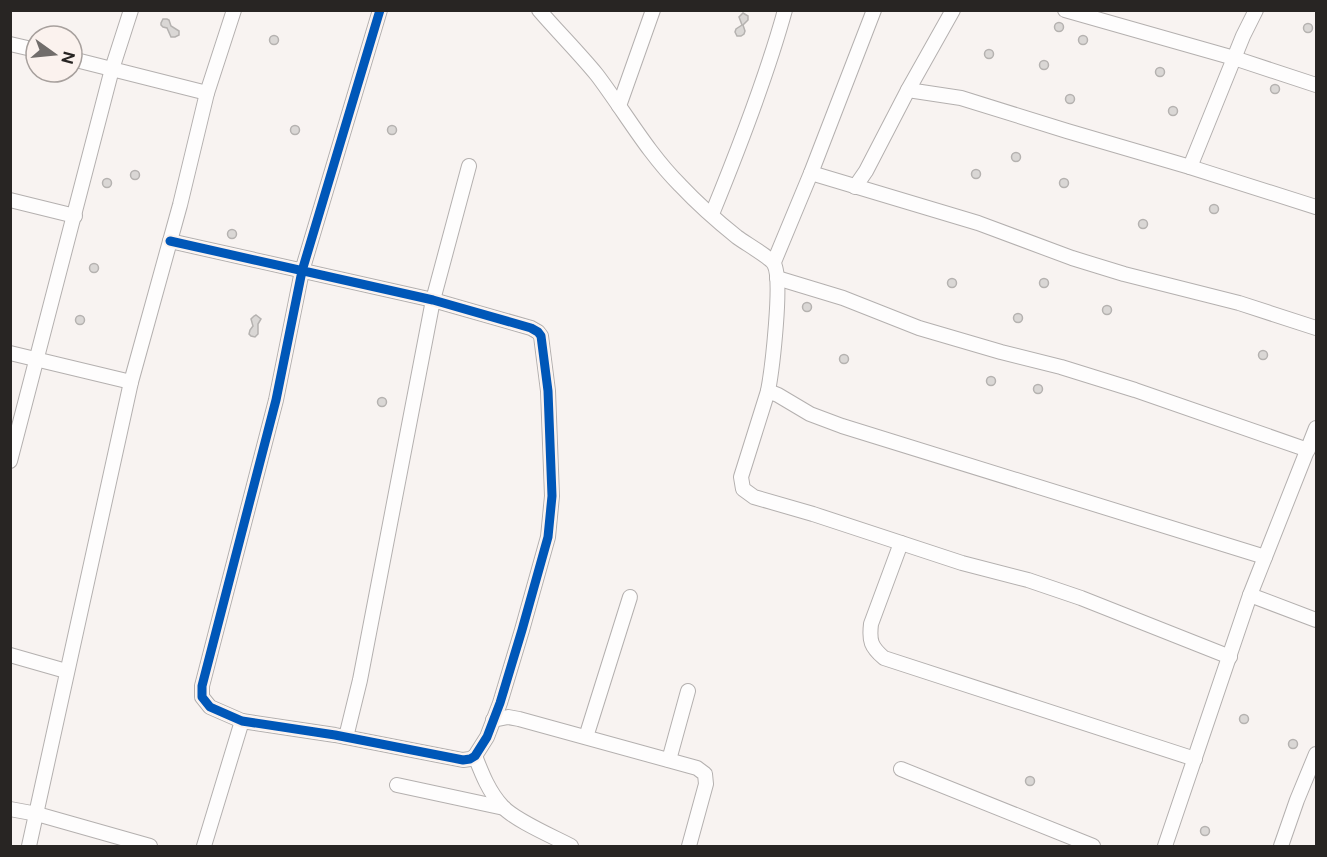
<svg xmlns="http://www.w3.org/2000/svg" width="1327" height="857" font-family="'Public Sans',sans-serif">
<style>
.building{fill:#dad7d5;stroke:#b5b2b0;stroke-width:1.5}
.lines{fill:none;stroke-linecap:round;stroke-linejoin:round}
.minor-casing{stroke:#b4b0af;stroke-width:16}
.minor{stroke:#fefdfd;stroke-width:14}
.cycleway-casing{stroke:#fbf2ee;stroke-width:13}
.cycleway{stroke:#0057b8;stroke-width:9}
</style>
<rect width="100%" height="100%" fill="#f8f3f1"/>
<g class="building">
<path d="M743,13L748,16V20L743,25L745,31L744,34L741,36H737L735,32L736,29L742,25L739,17Z"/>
<path d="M163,19H167L169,20L171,26L179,31V35L175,37H171L167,28L163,27L161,25V23Z"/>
<circle cx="1059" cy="27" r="4.5"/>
<circle cx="1308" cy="28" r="4.5"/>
<circle cx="274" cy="40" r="4.5"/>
<circle cx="1083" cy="40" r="4.5"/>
<circle cx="989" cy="54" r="4.5"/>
<circle cx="1044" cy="65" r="4.5"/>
<circle cx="1160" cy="72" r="4.5"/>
<circle cx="1275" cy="89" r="4.5"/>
<circle cx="1070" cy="99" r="4.5"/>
<circle cx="1173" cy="111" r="4.5"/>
<circle cx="392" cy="130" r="4.5"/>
<circle cx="295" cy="130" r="4.5"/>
<circle cx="1016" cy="157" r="4.5"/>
<circle cx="976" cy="174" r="4.5"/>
<circle cx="135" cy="175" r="4.5"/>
<circle cx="1064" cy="183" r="4.5"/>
<circle cx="107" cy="183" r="4.5"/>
<circle cx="1214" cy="209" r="4.5"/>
<circle cx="1143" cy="224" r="4.5"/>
<circle cx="232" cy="234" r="4.5"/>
<circle cx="94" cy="268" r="4.5"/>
<circle cx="1044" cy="283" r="4.5"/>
<circle cx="952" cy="283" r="4.5"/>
<circle cx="807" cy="307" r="4.5"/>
<circle cx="1107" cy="310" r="4.5"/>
<circle cx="1018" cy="318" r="4.5"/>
<path d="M256,315L261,319L258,324V334L255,337L251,336L249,334L250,330L253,326L251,319L254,316Z"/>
<circle cx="80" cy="320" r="4.5"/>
<circle cx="1263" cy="355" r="4.5"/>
<circle cx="844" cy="359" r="4.5"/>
<circle cx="991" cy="381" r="4.5"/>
<circle cx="1038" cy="389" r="4.5"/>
<circle cx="382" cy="402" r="4.5"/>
<circle cx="1244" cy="719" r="4.5"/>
<circle cx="1293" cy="744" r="4.5"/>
<circle cx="1030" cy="781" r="4.5"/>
<circle cx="1205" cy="831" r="4.5"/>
</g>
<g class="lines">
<g class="minor-casing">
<g id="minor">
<path d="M539,10C558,32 579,53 597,75C625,112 647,152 680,185C697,203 717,221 737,237C745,243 771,258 774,264C783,279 772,370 768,391L778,395L810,414L842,426L1265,557"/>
<path d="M1065,10L1234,58L1316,85"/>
<path d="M10,44L36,50"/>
<path d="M72,59L207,93"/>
<path d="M908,90L953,10"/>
<path d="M619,106L653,10"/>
<path d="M1190,167L1243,36L1256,10"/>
<path d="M811,173L978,223L1072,258L1124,274L1239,303L1316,328"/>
<path d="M855,187L866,171L908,90L961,98L1067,131L1190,167L1316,207"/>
<path d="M10,200L75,216"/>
<path d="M712,214C739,148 766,79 785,10"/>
<path d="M170,241L433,300L531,328L538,332L541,336L548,391L552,496L548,537L522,630L500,703L487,737L475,756L470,759L463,760L335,735L242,721L210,707L202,697V686L276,400L302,271L380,10"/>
<path d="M774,262L811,173L874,10"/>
<path d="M777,278L843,298L919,328L1001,352L1061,367L1135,390L1308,450"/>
<path d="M10,353L131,382"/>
<path d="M768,391L741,477L743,489L754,497L813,514L962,563L1028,580L1081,598L1230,657"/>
<path d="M10,461L112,69L131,10"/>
<path d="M901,543L871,624C869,641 871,647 884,658L1195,759"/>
<path d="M1250,595L1316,620"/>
<path d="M10,655L66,671"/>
<path d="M493,720L508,717L519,719L697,768L705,774L706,784L689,846"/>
<path d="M346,737L360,680L433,300L469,166"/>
<path d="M586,737L630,597"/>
<path d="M475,756C482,774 489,792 502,806C514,820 554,837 571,846"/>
<path d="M669,760L688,691"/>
<path d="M901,769L1093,846"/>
<path d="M397,785L504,808"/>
<path d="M10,809L37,814L150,846"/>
<path d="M29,846L131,382L180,205L207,93L234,10"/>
<path d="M204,846L242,721"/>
<path d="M1165,846L1250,595L1316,428"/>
<path d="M1281,846L1297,800L1316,754"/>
</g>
</g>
<use href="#minor" class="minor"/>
<g class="cycleway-casing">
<path id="cycleway" d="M170,241L433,300L531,328L538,332L541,336L548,391L552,496L548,537L522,630L500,703L487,737L475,756L470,759L463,760L335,735L242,721L210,707L202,697V686L276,400L302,271L380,10"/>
</g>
<use href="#cycleway" class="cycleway"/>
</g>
<rect width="1327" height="857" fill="none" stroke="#282523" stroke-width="24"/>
<g transform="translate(54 54) rotate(105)"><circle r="28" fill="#fbf2ee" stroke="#a7a09d" stroke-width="1.5"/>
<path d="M0-4.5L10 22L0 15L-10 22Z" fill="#716d6b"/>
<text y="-9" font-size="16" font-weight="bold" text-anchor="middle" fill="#282523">N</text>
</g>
</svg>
